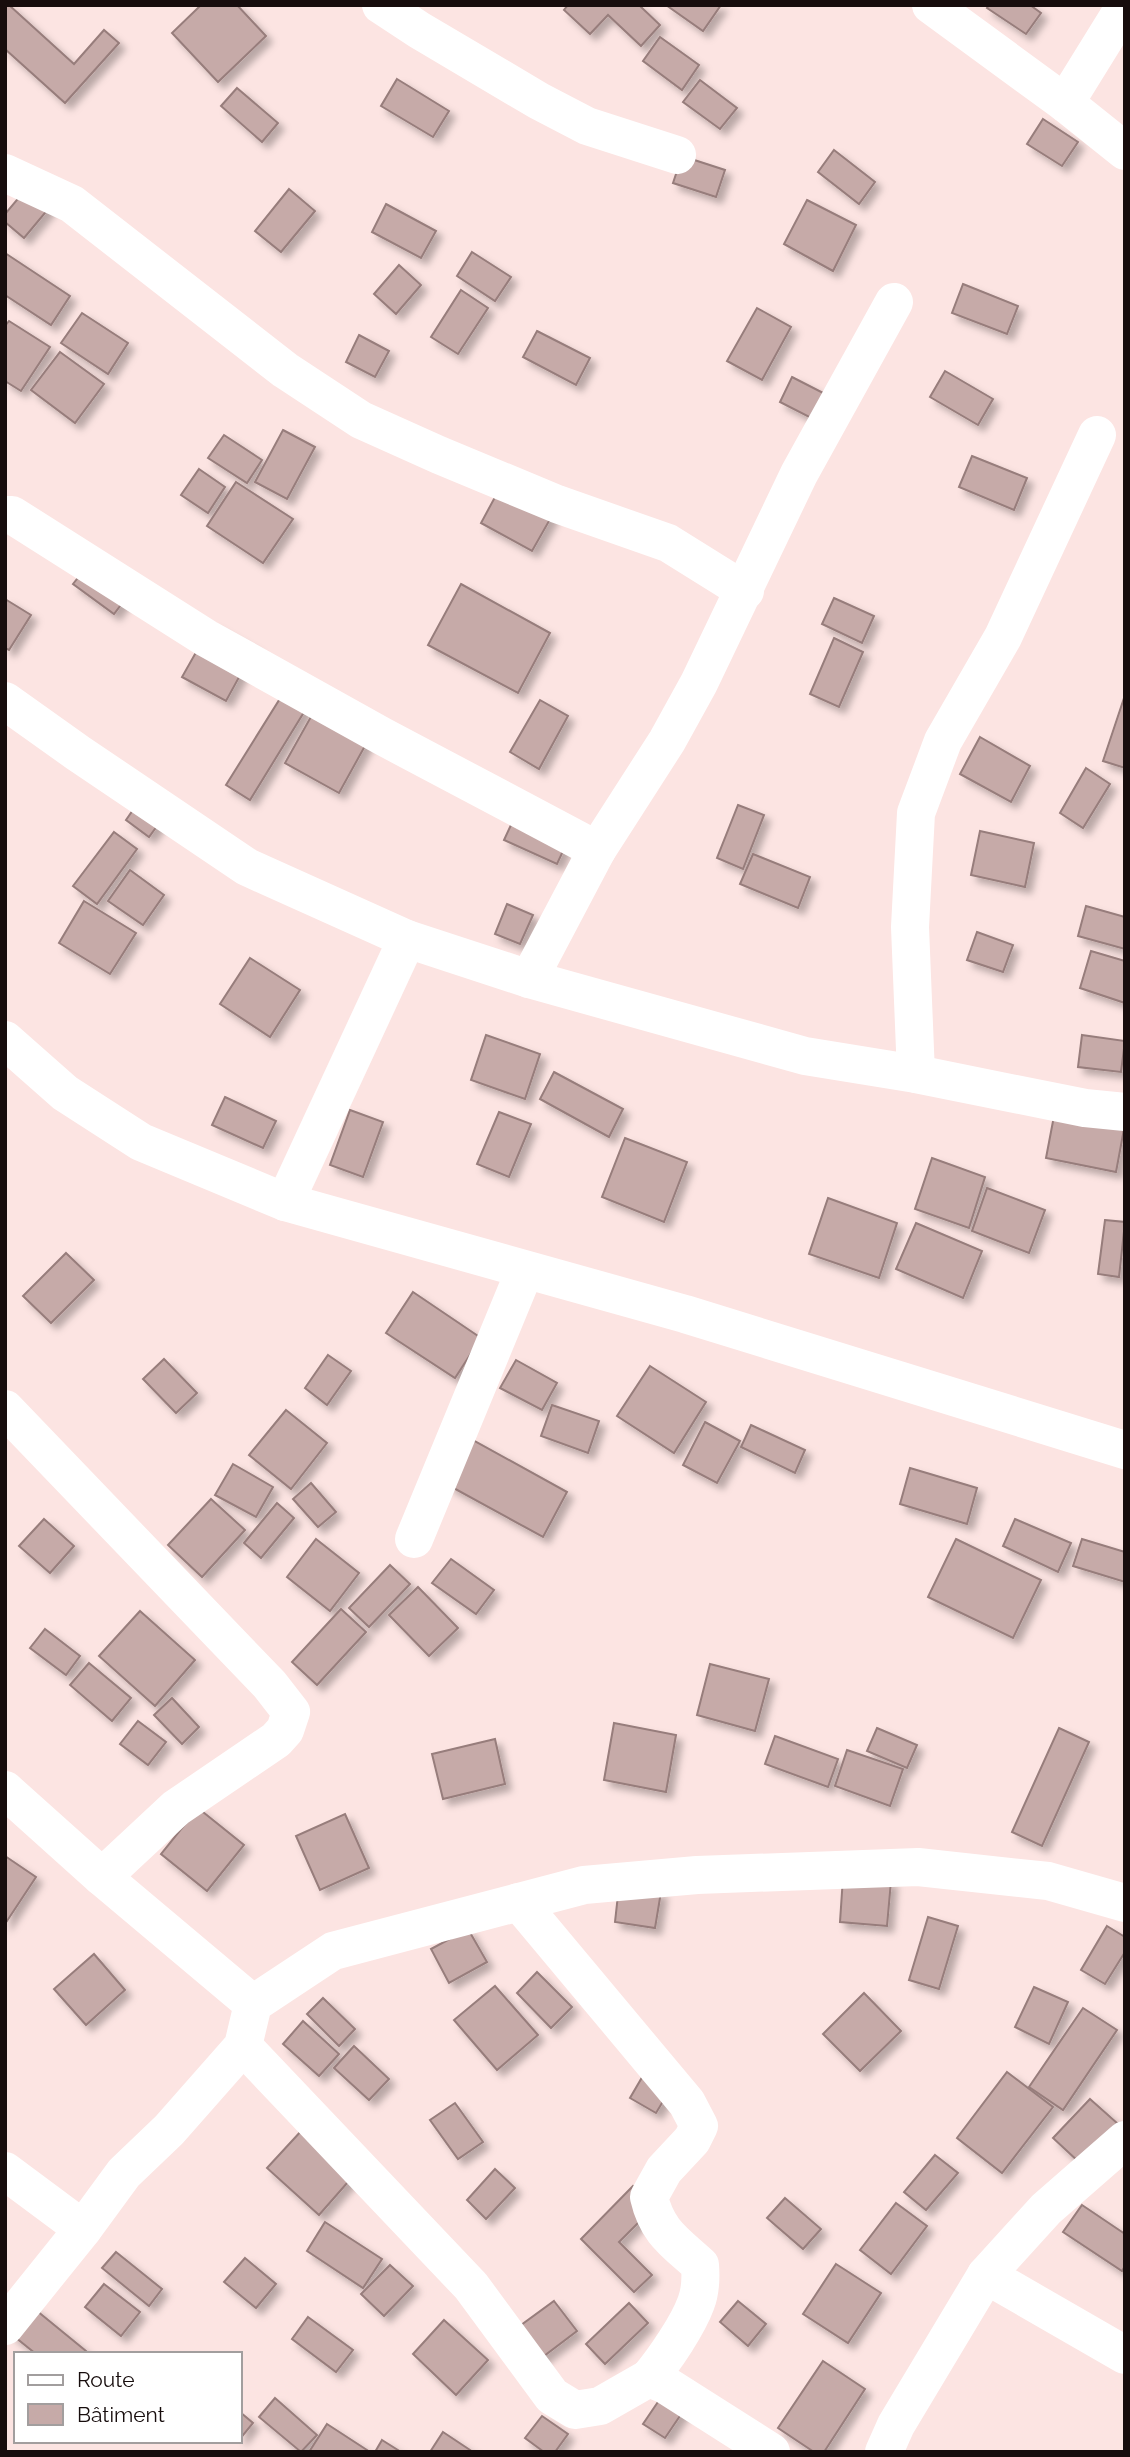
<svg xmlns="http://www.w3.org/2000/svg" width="1130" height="2457" font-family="Raleway,sans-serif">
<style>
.building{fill:#c6aaa8;stroke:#977d7b;stroke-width:2;filter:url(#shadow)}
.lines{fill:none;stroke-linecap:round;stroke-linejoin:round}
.street{stroke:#fff;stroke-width:38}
</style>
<defs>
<filter id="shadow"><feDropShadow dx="6" dy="6" stdDeviation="3.5" flood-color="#0004"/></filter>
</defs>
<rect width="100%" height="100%" fill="#fce4e2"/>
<g class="building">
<path d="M5,5H9L74,64L104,30L119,43L65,103L5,49Z"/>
<path d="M201,5H237L266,36L218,82L172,33Z"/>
<path d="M568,5H639L660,25L641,46L608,15L590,34L564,10Z"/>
<path d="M666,5H721L703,31Z"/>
<path d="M989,5H1030L1041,13L1026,34L987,8Z"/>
<path d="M660,37L699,65L682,90L643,61Z"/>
<path d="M397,79L449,111L433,137L381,106Z"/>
<path d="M700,80L737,108L720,129L683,102Z"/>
<path d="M237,88L278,123L262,142L221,106Z"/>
<path d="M1043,119L1078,142L1062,166L1027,144Z"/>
<path d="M834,150L875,182L859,204L818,172Z"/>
<path d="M682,156L725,170L716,197L673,183Z"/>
<path d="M32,182L55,201L24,238L5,222V214Z"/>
<path d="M289,189L315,211L281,252L255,231Z"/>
<path d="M807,200L856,225L833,271L784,244Z"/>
<path d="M386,204L436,231L421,258L372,232Z"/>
<path d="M472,252L511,277L495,301L457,276Z"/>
<path d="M5,253L70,296L51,325L5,295Z"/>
<path d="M399,265L421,285L396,314L374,294Z"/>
<path d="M963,284L1018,306L1007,334L952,313Z"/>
<path d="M461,290L488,308L458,354L431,337Z"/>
<path d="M757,308L791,327L762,380L727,361Z"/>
<path d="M82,313L128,343L108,374L61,343Z"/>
<path d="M9,321L50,347L21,391L5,381V326Z"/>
<path d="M537,331L590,358L576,385L523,357Z"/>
<path d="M359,335L389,351L375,377L346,362Z"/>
<path d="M60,352L104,384L75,423L31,390Z"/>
<path d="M945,371L993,399L978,425L930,397Z"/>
<path d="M792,377L833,398L821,423L780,402Z"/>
<path d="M283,430L315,447L287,499L255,482Z"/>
<path d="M224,435L262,460L247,483L208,458Z"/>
<path d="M972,456L1027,478L1014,510L959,487Z"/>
<path d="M199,469L225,487L208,513L181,495Z"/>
<path d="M236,482L293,519L263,563L207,526Z"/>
<path d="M501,486L553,514L532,551L481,523Z"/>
<path d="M92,560L132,590L114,614L73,584Z"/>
<path d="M461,584L550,633L518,693L428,645Z"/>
<path d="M834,598L874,616L862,643L822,624Z"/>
<path d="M5,599L31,615L9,650L5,648Z"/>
<path d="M212,624L255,648L226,701L182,677Z"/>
<path d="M834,638L863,652L839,707L810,694Z"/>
<path d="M286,689L309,704L250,800L226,785Z"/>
<path d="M1125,695V768L1103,761Z"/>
<path d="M540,700L568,716L539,769L510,752Z"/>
<path d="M317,706L371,735L339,793L285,763Z"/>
<path d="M980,737L1030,766L1011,802L960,774Z"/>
<path d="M1086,768L1110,784L1083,828L1060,813Z"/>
<path d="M149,787L173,804L149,837L126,820Z"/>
<path d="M738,805L764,815L743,869L717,858Z"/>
<path d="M517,812L570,836L557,864L504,840Z"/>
<path d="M980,831L1034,843L1025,887L971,875Z"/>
<path d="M114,832L137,849L97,904L73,886Z"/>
<path d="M753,854L810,877L798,908L740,884Z"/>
<path d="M130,870L164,895L143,925L108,901Z"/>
<path d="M84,901L136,933L110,974L59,943Z"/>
<path d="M507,904L533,915L520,944L495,934Z"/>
<path d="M1086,906L1125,917V949L1078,936Z"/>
<path d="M977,932L1013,945L1003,972L967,960Z"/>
<path d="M1091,951L1125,961V1003L1080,988Z"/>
<path d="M250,958L300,990L270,1037L220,1004Z"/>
<path d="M486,1035L540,1054L525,1099L471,1080Z"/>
<path d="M1082,1035L1125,1041L1121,1072L1078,1067Z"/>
<path d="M554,1072L623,1109L609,1137L540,1099Z"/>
<path d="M225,1097L276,1121L263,1148L212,1125Z"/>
<path d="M350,1110L383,1122L363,1177L330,1165Z"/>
<path d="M499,1112L531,1124L509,1177L477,1164Z"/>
<path d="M1054,1116L1124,1129L1116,1172L1046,1158Z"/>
<path d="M625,1138L687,1162L664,1222L602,1197Z"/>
<path d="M932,1158L985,1177L969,1228L915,1209Z"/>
<path d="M987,1188L1045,1210L1029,1253L972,1231Z"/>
<path d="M828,1198L897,1223L879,1278L809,1254Z"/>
<path d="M1105,1220L1125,1222L1119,1277L1098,1274Z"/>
<path d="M916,1223L982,1251L963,1298L896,1269Z"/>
<path d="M66,1253L94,1280L51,1323L23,1296Z"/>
<path d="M413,1292L481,1338L455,1378L386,1333Z"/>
<path d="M328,1355L351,1371L327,1405L305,1388Z"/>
<path d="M164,1359L197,1393L176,1413L143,1379Z"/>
<path d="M516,1360L557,1383L542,1410L500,1388Z"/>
<path d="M650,1366L706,1402L674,1453L617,1416Z"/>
<path d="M552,1405L599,1421L588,1453L541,1436Z"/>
<path d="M286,1410L327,1443L291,1489L249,1455Z"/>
<path d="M705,1422L740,1441L717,1483L683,1465Z"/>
<path d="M751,1425L805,1450L795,1473L741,1447Z"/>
<path d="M473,1440L567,1492L543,1537L448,1485Z"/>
<path d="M233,1464L273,1487L256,1517L215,1495Z"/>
<path d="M910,1468L977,1488L967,1524L900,1504Z"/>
<path d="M311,1483L336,1512L318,1527L293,1499Z"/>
<path d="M211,1499L245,1530L202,1577L168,1545Z"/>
<path d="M277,1503L294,1518L261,1558L244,1543Z"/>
<path d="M44,1519L74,1546L50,1573L19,1546Z"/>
<path d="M1015,1519L1071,1543L1058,1572L1003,1546Z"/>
<path d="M316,1539L359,1573L330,1611L287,1577Z"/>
<path d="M956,1539L1041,1580L1013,1638L928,1597Z"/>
<path d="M1082,1539L1125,1552V1582L1073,1566Z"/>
<path d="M451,1559L494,1590L476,1614L432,1583Z"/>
<path d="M390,1565L410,1584L369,1627L349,1608Z"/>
<path d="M418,1587L458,1628L429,1656L389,1615Z"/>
<path d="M341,1609L366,1632L317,1685L292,1662Z"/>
<path d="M140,1611L195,1660L155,1706L99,1656Z"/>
<path d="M45,1629L80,1656L66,1675L30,1648Z"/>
<path d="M89,1663L131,1698L112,1721L70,1685Z"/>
<path d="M710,1664L769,1679L755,1731L697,1715Z"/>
<path d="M172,1698L199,1727L182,1744L154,1715Z"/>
<path d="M138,1721L166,1742L148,1765L120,1744Z"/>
<path d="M614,1723L676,1735L666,1792L604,1780Z"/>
<path d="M877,1728L917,1745L907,1768L867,1751Z"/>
<path d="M1059,1728L1089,1742L1042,1846L1012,1832Z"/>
<path d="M775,1736L838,1759L828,1787L765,1764Z"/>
<path d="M495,1739L505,1784L443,1799L432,1754Z"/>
<path d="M847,1750L903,1769L890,1806L835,1786Z"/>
<path d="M198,1808L244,1845L207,1891L161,1854Z"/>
<path d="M345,1814L369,1868L320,1890L296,1836Z"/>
<path d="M5,1856L36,1877L5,1924Z"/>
<path d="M843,1877L891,1881L887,1926L840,1922Z"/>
<path d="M619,1886L661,1892L655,1928L615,1922Z"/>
<path d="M928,1917L958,1926L939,1989L909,1980Z"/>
<path d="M1107,1926L1125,1937V1952L1105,1984L1081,1970Z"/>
<path d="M468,1929L487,1962L449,1983L431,1949Z"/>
<path d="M94,1954L125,1990L86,2025L54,1989Z"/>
<path d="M537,1972L572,2007L551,2028L517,1993Z"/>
<path d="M495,1986L538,2035L497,2070L454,2020Z"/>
<path d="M1034,1987L1068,2002L1049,2044L1015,2027Z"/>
<path d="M864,1993L901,2031L860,2071L823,2034Z"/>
<path d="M323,1998L355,2029L339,2046L307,2014Z"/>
<path d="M1083,2008L1117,2030L1063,2110L1029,2087Z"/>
<path d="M303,2021L339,2054L319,2076L283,2044Z"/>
<path d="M354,2046L389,2079L369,2100L334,2068Z"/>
<path d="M651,2062L677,2078L656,2113L630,2098Z"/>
<path d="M1007,2072L1053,2107L1002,2173L957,2138Z"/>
<path d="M1090,2099L1117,2123L1080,2163L1053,2138Z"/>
<path d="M455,2103L483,2142L458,2159L430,2120Z"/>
<path d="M303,2129L355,2174L319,2215L267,2168Z"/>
<path d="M935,2155L958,2173L926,2210L904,2192Z"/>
<path d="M495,2169L515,2188L486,2219L467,2200Z"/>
<path d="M633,2186L654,2207L619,2242L652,2275L634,2292L581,2239Z"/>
<path d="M785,2198L821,2229L803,2249L767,2218Z"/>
<path d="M896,2203L927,2226L891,2274L860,2250Z"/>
<path d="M1082,2205L1125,2234V2266L1122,2271L1063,2232Z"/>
<path d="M325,2222L382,2259L363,2288L307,2251Z"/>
<path d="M116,2252L162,2289L149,2306L102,2268Z"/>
<path d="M245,2258L276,2284L256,2308L224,2282Z"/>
<path d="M836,2264L881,2293L848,2343L803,2314Z"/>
<path d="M390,2265L413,2286L384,2316L361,2294Z"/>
<path d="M104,2284L140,2312L121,2336L85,2307Z"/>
<path d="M554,2301L577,2331L540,2359L517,2328Z"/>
<path d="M738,2301L766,2324L748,2346L720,2322Z"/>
<path d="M629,2303L648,2323L605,2364L586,2344Z"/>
<path d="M31,2306L86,2351L84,2354H36L10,2333Z"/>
<path d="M308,2317L353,2350L336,2372L292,2339Z"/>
<path d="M444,2320L488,2360L456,2395L413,2354Z"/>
<path d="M823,2361L865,2389L824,2452H814L778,2428Z"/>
<path d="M666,2390L688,2404L665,2438L643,2424Z"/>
<path d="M275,2398L317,2435L301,2452L259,2417Z"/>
<path d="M240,2412L253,2423L240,2439Z"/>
<path d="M542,2416L568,2434L555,2452H544L525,2438Z"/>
<path d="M327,2424L370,2452H309Z"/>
<path d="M443,2432L473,2452H430Z"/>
<path d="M382,2440L401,2452H375Z"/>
</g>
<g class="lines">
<g class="street">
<path d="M381,5L419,30L539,101L587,126L677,155"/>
<path d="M931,5L1065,103L1125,151"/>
<path d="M1065,103L1125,6"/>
<path d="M5,173L72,204L285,370L361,420L439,455L557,504L668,543L745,591"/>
<path d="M5,515H12L206,638L382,736L597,850"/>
<path d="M5,701L78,753L247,867L407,939L529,979L805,1056L916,1074L1085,1108L1125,1112"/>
<path d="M529,979L597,850L667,741L699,683L799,474L894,302"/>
<path d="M5,1040L65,1093L141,1142L285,1202L685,1314L1125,1450"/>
<path d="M916,1074L910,927L916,813L943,741L1003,637L1097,435"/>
<path d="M285,1202L407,939"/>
<path d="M5,1409L270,1685L291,1712L285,1730L276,1740L176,1808L102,1877"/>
<path d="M414,1539L525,1270"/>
<path d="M5,1790L102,1877L253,2004"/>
<path d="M519,1902L687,2103L699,2126L692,2140L664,2170L649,2197C657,2232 675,2242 700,2265C701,2278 701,2290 696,2303C688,2325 665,2359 649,2378L664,2384L771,2452"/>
<path d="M243,2046L471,2286L552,2396L575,2410L600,2406L649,2378"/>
<path d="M5,2171L83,2229L5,2326"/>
<path d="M83,2229L124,2173L169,2130L243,2046L253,2004L333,1951L584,1885L697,1875L918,1867L1048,1881L1125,1903"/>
<path d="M986,2275L1125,2355"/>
<path d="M884,2452L896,2425L986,2275L1046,2209L1125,2140"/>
</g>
</g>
<rect width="1130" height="2457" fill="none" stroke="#170d0d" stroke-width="14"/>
<rect x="14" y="2352" width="228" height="91" fill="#ffffff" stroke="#a29e9e" stroke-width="2"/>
<rect x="28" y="2375" width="35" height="10" fill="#ffffff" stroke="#a29e9e" stroke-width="2"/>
<text x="77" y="2387" font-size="21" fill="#170d0d">Route</text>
<rect x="28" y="2404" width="35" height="21" fill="#c6aaa8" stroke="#a29e9e" stroke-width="2"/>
<text x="77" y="2422" font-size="21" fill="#170d0d">Bâtiment</text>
</svg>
